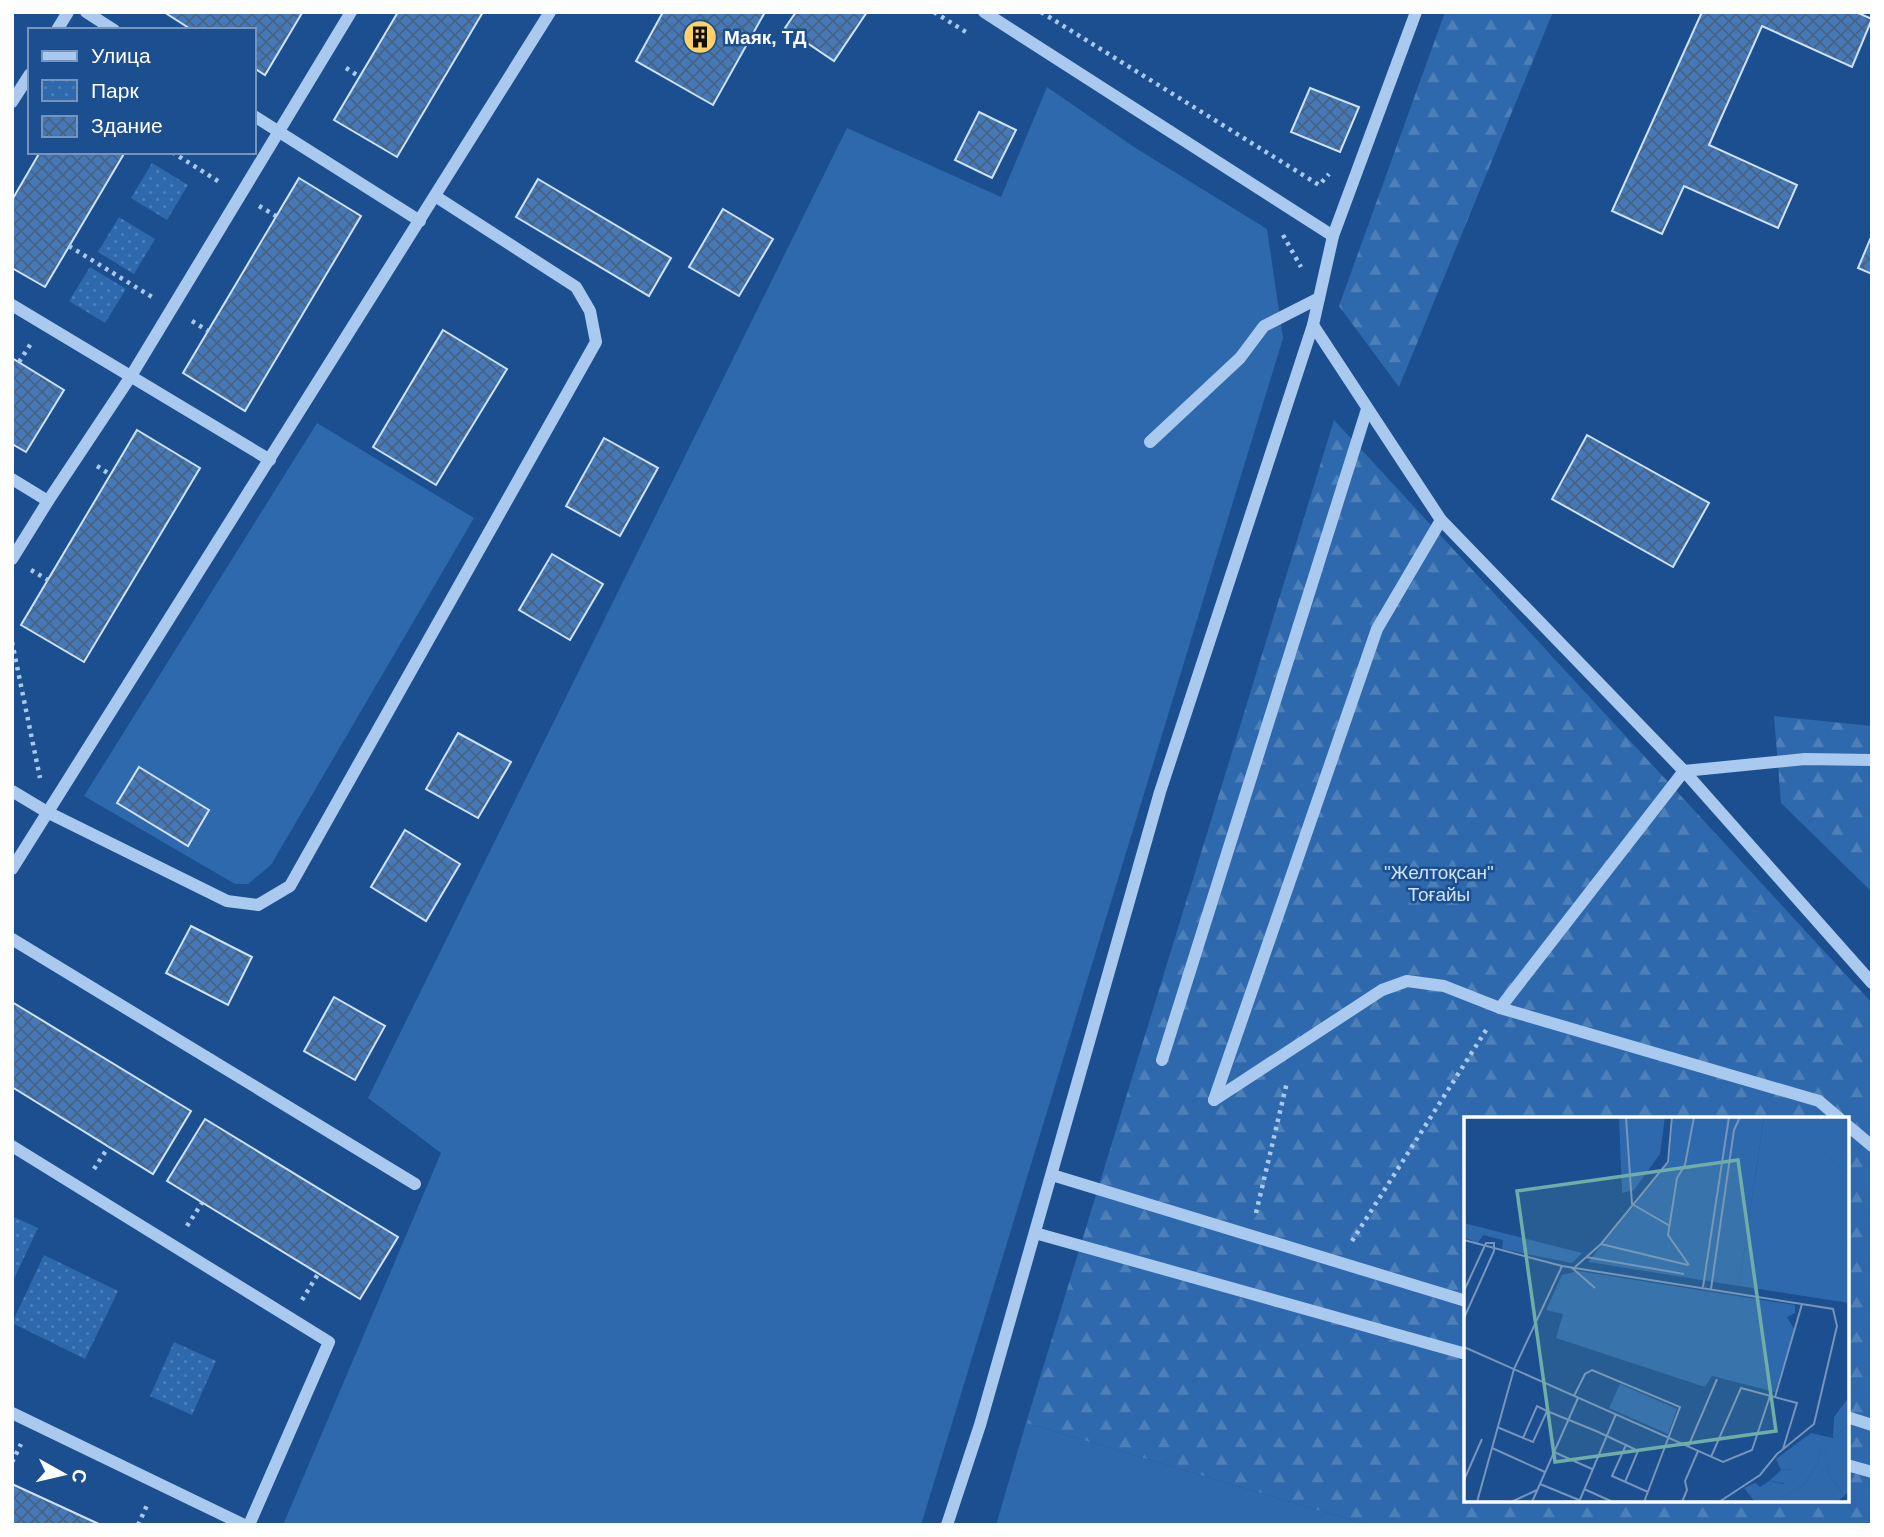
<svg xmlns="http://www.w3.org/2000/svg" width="1884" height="1537" font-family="Helvetica,sans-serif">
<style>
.grass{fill:#2e69ad}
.forest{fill:url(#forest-firs);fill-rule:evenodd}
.park{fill:url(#park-dots)}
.building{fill:url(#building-cross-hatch);stroke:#cfe3fa;stroke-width:2}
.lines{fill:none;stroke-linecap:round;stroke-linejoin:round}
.path{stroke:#a9c9ee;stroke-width:4.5;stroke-dasharray:3.5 5;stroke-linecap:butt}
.minor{stroke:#a9c9ee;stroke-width:12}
.labels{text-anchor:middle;stroke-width:5;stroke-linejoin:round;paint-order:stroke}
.poi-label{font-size:19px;font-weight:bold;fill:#fff;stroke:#1b4f8f;text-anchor:start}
.park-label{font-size:19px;fill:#cfe3fa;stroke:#1b4f8f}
.inset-road{fill:none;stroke:#7695bc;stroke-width:2}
.view{fill:#6fada8;fill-opacity:0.15;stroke:#6fada8;stroke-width:3.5}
.inset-edge{fill:none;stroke:#fff;stroke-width:3.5}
</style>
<defs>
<pattern id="forest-firs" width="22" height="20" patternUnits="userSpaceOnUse" patternTransform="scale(1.75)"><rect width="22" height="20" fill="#2e69ad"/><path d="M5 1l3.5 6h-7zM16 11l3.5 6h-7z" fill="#4d80b9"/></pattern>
<pattern id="park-dots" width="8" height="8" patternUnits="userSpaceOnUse" patternTransform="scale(1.75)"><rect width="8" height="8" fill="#2e69ad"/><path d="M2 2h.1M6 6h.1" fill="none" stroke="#4d80b9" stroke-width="1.8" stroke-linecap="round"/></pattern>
<pattern id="building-cross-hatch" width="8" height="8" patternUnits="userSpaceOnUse" patternTransform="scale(1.75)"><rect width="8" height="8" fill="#4478b7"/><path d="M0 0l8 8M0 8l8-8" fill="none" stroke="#486282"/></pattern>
</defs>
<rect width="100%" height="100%" fill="#1b4f8f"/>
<g class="grass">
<path d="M1047,87L1134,147L1267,229L1283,338L921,1525H283L441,1153L368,1098L847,128L1001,197Z"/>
<path d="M317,423L474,518L271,865L248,884H235L84,796Z"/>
<path d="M1026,1423L1368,1525H996Z"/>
</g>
<g class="forest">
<path d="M1445,12H1553L1399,387L1339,306Z"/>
<path d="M1334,420L1872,1003V1525H1368L1026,1423ZM1466,1119H1847V1500H1466Z"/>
<path d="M1774,716L1872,726V892L1781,803Z"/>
</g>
<g class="park">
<path d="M152,163L188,185L167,220L131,198Z"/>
<path d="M119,217L155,239L134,274L98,252Z"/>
<path d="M90,267L126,289L105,323L69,301Z"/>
<path d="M12,1216L38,1228L12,1283Z"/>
<path d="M44,1255L118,1291L85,1359L12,1323Z"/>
<path d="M174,1342L216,1361L192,1415L150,1396Z"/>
</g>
<g class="building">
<path d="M164,12H302V13L265,75L254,68V30H192Z"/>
<path d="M398,12H483L397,157L334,120Z"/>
<path d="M663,12H765L713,105L636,61Z"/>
<path d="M796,12H867L834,61L785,28Z"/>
<path d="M1702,12H1856L1872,19L1852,67L1762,26L1709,145L1797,185L1778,228L1684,186L1662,234L1612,211Z"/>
<path d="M1310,88L1359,107L1340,152L1291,132Z"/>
<path d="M979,112L1016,130L992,178L955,160Z"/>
<path d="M40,152H125L45,287L12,268V200Z"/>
<path d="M299,178L361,216L245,411L183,373Z"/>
<path d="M538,179L671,258L649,296L516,217Z"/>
<path d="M723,209L773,239L739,296L689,267Z"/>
<path d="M1872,235V274L1858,268Z"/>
<path d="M443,330L507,369L436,485L373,447Z"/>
<path d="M12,358L64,390L26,452L12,444Z"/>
<path d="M137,430L200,468L84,662L21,625Z"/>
<path d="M1587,435L1709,503L1673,567L1552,499Z"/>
<path d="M604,438L658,468L620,536L566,506Z"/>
<path d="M552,554L603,584L570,640L519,610Z"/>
<path d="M458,733L511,762L478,818L426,789Z"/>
<path d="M139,767L209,810L188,846L117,803Z"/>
<path d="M405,830L460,864L426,921L371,887Z"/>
<path d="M191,926L252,957L228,1005L166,973Z"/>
<path d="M334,997L385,1026L355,1080L304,1051Z"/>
<path d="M12,1002L191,1111L153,1174L12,1087Z"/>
<path d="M205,1119L398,1237L360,1299L167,1181Z"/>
<path d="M12,1484L101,1525H12Z"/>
</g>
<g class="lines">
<g class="path">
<path d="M934,12L969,34"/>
<path d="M1041,12L1319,185L1329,174"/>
<path d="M346,68L360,77"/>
<path d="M172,152L221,183"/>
<path d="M259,206L276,216"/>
<path d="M1283,235L1301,267"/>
<path d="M69,246L152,297"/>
<path d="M192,321L208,331"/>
<path d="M19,362L32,342"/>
<path d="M97,466L111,475"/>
<path d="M31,570L48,580"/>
<path d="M12,642L40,778"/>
<path d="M94,1169L109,1146"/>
<path d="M1256,1213L1287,1082"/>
<path d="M187,1226L202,1203"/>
<path d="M1352,1241L1488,1027"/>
<path d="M302,1300L318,1274"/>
<path d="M12,1462L21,1444"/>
<path d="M138,1525L148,1503"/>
</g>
<g class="minor">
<path d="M86,12L114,30"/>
<path d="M984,12L1333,236"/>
<path d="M57,30L68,12"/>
<path d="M12,102L30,74"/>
<path d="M254,116L420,221"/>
<path d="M12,305L270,460"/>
<path d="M1313,325L1441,520L1684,771L1872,983"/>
<path d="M1150,442L1240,358L1264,326L1319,298"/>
<path d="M12,479L48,501L131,376L351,12"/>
<path d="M12,559L48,501"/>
<path d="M12,791L47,812L227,901L258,905L290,886L596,342L590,311L576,287L435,196"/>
<path d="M12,869L550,12"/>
<path d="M12,939L415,1184"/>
<path d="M1500,1008L1684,771L1805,759L1872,760"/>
<path d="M1162,1060L1367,409"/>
<path d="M1214,1100L1382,990L1407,981L1444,986L1500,1008L1819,1101L1840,1119"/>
<path d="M1214,1100L1377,629L1441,520"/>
<path d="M1847,1125L1872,1146"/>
<path d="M12,1146L329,1342L249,1525"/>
<path d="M1052,1175L1466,1301"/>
<path d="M1035,1233L1466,1354"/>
<path d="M12,1413L244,1525"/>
<path d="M1847,1417L1872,1425"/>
<path d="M1847,1465L1872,1472"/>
<path d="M947,1525L980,1425L1160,792L1313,325L1333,236L1416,12"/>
</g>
</g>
<defs>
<g id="building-disc" transform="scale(1.75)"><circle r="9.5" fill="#ffd166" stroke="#1b4f8f"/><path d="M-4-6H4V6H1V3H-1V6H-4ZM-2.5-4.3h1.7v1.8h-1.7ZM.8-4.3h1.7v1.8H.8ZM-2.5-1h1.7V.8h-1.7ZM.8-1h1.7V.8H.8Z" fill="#111"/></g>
</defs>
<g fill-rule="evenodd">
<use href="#building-disc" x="700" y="37"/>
</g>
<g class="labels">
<g class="poi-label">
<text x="724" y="44">Маяк, ТД</text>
</g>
<g class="park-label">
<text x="1439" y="879">"Желтоқсан"<tspan x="1439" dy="22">Тоғайы</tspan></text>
</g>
</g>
<g transform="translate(1464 1117)">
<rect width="385" height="385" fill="#1b4f8f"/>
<path d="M300,0H332L341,18L385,58V186L275,169ZM114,154L331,188V196L323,200L330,212L311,275L248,259L241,270L92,221L99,197L82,193L98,158ZM156,267L213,292L204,317L145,291ZM385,307V374L380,379L365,358L359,323L354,346L340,367L311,385H291L280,371L291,366L296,370L305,364L320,367L330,352L317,353L312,342L347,316L369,321Z" fill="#2e69ad"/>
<path d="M155,0H201L196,37L170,73L158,76ZM209,0H300L275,169L124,145L205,46ZM0,106L118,136L108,146L38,132L39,123L19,118L14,126L0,120ZM385,280V307L369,321L370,300ZM331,352L334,359L327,367L305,364L317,353Z" fill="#2e69ad"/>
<path d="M332,0H384L385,58L340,18ZM359,320L365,358L380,379L373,385H311L340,367L354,346Z" fill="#2e69ad"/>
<path class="inset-road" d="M162,0L168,87L206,109M0,123L98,149L369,192L373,209L350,307L313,337L296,358L255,385M137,127L224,148M122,140L220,157M225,148L204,118L213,61L221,48L230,0M107,150L131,171M111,150L137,127L204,45L208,0M239,170L265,0M247,172L270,13L276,0M0,174L22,126H30V134M0,201L30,134M0,230L259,345L288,333L306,279M110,279L121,257L128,253L216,290L180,385M311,280L338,187M33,310L69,325L83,294L132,314L162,328L148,359L184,375M59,321L73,289L83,294M224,330L253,262M28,331L81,355M90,335L128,352M247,340L277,271L333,286L319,332M0,363L18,322M161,365L174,334L162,328M76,367L115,383M120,372L149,385M13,385L50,252L98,149M47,385L73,373M68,385L114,281M115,385L152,297M218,385L223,373L221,364L234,334"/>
<path class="view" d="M274,43L312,314L91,345L53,74Z"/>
<rect width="385" height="385" class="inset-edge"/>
</g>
<rect width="1884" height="1537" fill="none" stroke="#ffffff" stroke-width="28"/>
<rect x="28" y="28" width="228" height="126" fill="#1b4f8f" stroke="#7695bc" stroke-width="2"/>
<rect x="42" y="51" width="35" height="10" fill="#a9c9ee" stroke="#7695bc" stroke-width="2"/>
<text x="91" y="63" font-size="21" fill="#ffffff">Улица</text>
<rect x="42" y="80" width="35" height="21" fill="url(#park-dots)" stroke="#7695bc" stroke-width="2"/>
<text x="91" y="98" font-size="21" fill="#ffffff">Парк</text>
<rect x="42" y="116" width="35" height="21" fill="url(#building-cross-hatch)" stroke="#7695bc" stroke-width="2"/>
<text x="91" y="133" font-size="21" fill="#ffffff">Здание</text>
<g transform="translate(63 1474) rotate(98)" stroke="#1b4f8f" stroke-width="5" paint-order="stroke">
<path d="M0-5L12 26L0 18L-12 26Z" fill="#ffffff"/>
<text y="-10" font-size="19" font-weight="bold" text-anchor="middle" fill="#ffffff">С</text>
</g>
</svg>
